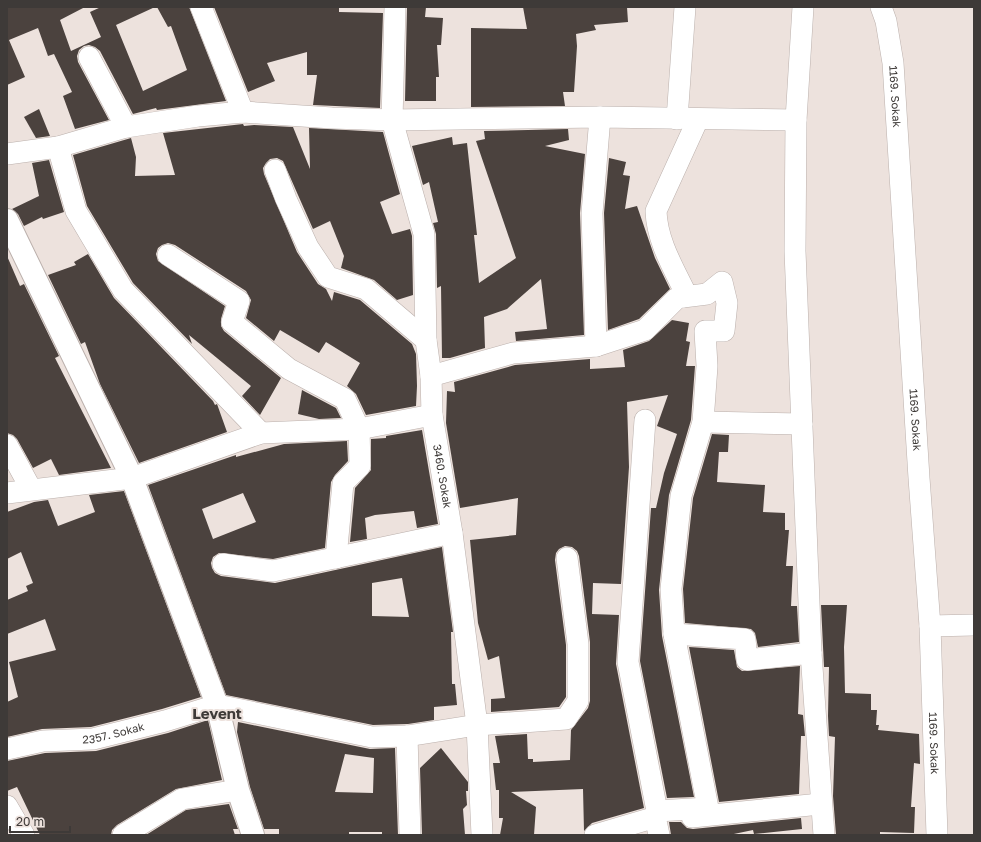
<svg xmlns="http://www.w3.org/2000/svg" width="981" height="842" font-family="'Golos Text',sans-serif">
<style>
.building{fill:#4b423e;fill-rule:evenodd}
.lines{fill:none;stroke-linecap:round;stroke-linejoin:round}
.minor-casing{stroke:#bbb0ac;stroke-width:22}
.tertiary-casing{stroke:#bbb0ac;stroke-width:24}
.minor{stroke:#fff;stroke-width:21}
.tertiary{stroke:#fff;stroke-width:22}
.labels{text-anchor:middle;stroke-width:4;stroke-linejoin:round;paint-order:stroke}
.street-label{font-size:11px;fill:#3e3a38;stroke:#ede2dd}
.district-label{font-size:15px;font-weight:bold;fill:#3e3a38;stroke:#ede2dd}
</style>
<rect width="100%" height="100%" fill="#ede2dd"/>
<g class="building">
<path d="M7,7H85L60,20L71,51L101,37L90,12L101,7H155L116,25L143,91L187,70L171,26L168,27L157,7H189L226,101L157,110L156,108L133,114L100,51L95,47L89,45L84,46L79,50L77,56L78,62L109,120L75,129L63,96L72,92L54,54L48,56L38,28L9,40L25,77L7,85Z"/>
<path d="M214,7H339V12L383,13L380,108L313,105L317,75H307V52L267,63L275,81L248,92Z"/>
<path d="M407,7H426L425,17L443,18L441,45H437L439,77H436V101H405Z"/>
<path d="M523,7H627L628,22L594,25L596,30L576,34L577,46L574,92H563L565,106L471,107V28L527,29Z"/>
<path d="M39,109L50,136L36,138L24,117Z"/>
<path d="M243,124L244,126L254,125L293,127L310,169L309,128L383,132L400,194L380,202L392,234L410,229L412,236L413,295L397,300L374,280L341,268L344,256L330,221L313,229L283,161L277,158L270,159L266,163L263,168L264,174L297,252L318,284L326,289L332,301L334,292L360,300L412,344L416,354L417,386L416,406L366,415L356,394L347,386L360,363L326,342L319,353L280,330L274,341L246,318L251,300L246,291L175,245L168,243L162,245L158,248L156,254L158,261L225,306L221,319V326L224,331L281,378L260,415L242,396L251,386L189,335L192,344L133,283L87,206L73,155L131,138L136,157L135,176L175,175L163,133Z"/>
<path d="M568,129L569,140L545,146L585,154L580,213L584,335L516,341L515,332L547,329L541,279L507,309L484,317L485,348L450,358H442L441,286L437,288L436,234L433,223L438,222L429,182L423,185L412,146L452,137L453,145L467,143L477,235H474L479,283L516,258L476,141L485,139L484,131Z"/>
<path d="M609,158L626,162L623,175L630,176L625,209L637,206L655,258L670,289L639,319L608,330L604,213Z"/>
<path d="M49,160L64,212L43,219L42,217L24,226L18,214L12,209L39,196L32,163Z"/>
<path d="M88,254L114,298L213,401L215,405L217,404L227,432L139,463L100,384L85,342L81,344L48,275L76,265L74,262Z"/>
<path d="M7,256L20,286L24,284L59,356L55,358L111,468L59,475L51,459L33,468L17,439L13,435L7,433Z"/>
<path d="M672,320L689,323L686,341L690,342L686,366H695L691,420L669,495L659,590L662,636L694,797L667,798L640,661L651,508H656L664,473L677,434L657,426L668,395L627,402L629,467L621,584L593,583L592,614L619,615L616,664L644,808L592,823L584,831L583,789L511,792L536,807L534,835H500L503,818H499V790H496L493,763H500L495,736L527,734L528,759H533V762L570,760L571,730L588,708L590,701V642L579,556L577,551L572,547L565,546L559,549L556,553L555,560L566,645V697L559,707L491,712V699L505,698L499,656L488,660L478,623L470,540L516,535L518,498L460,508L446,423L447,391L455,392L454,382L515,365L590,359V369L625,367L623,350L649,341Z"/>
<path d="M302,390L336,408L341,418L319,419L298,414Z"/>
<path d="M422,430L438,524L417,528L414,511L375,515L365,518L367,539L350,542L355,488L371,470V439L386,438V436Z"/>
<path d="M712,434L729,435L728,452H719L717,482L765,485L763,512L785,513V530H789L786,566H793L791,606H797L799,642L758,647L755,633L751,629L685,623L683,589L693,498Z"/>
<path d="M347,441L348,461L335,475L331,482L325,548L273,559L219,553L213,557L211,563L212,568L215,573L221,576L275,583L442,547L453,632H451L452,684H455L457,705L434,707V720L408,724L373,725L226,695L148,485L236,455V457L284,444ZM243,493L256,522L213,539L202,509ZM402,578L409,617L372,616V583Z"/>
<path d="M124,491L201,697L162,709L91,727L42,729L7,737V702L18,697L9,662L56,650L45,619L7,634V600L28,591L26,586L33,583L21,552L7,559V512L34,502L48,500L58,526L95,512L89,495Z"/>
<path d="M821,605H847L844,647L845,693L871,694V710H877L876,725H879L878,730L919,734L920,764L914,763L911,807H915L914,833L880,832V835H836L833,796L835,737L829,736L828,716L829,667H824Z"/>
<path d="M689,647L734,650L737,667L742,671L800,666L798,714L803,715L805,736H801L799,794L719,802Z"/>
<path d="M208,720L222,780L176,789L117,825L112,830L111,835H40L17,787L7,791V761L45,753L96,751L168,733Z"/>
<path d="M238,722L370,749L395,748L398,835L382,834V832H349V835H279V829H264L250,787L237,732ZM345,754L374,758L373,793L335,792Z"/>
<path d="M441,748L468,782V791H466L467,805L463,809L465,835H422L420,768Z"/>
<path d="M229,804L238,829H233L235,835H146L186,810Z"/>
<path d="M801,818L802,829L754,834L753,830L729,835H671L669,822H681L687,828L693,829Z"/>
</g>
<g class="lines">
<g class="minor-casing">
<g id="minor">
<path d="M201,7L243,112"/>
<path id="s1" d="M395,7L392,120L424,234L426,340L431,376L432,415L452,533L477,725L482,835"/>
<path d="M803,7L796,120L795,251L811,653L824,835"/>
<path id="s2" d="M881,7L886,21L893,63L919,478L930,626L937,835"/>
<path d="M89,57L126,127"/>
<path d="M677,119L685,7"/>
<path d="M58,147L76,211L123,290L261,433"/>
<path d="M7,154L58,147L126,127L198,116L243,112L332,118L392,120L600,117L796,120"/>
<path d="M275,170L286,199L308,247L328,277L366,289L426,340"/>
<path d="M168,255L239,301L232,322L289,369L345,399L359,429L360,466L343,483L336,558"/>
<path d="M596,346L592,213L600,117"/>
<path d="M431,376L513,353L596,346L645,330L677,298L683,297L686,294C673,267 657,241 656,211L698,119"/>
<path d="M645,420L628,662L657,811L656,821L659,835"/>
<path d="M703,422L802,424"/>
<path d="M7,445L31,489"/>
<path d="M7,493L132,478L261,433L359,429L432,415"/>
<path d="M223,564L273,571L452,533"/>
<path d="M930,626L974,625"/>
<path d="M674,634L745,639L747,660L811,653"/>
<path d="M407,736L410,835"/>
<path id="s3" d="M7,749L43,741L93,739L165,721L217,705L372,737L407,736L477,725L566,719L578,701V644L567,558"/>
<path d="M7,806L24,835"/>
<path d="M657,811L708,808L674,634L671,589L681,496L703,422L707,366L705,331H724L727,303L722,282L707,294L683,297"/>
<path d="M692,817L820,804"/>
<path d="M123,835L182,799L238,790"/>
<path d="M595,835L656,817"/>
</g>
</g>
<g class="tertiary-casing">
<path id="tertiary" d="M7,220L132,478L217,705L238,790L253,835"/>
</g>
<use href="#minor" class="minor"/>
<use href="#tertiary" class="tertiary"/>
</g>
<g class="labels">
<g class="street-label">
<text dy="4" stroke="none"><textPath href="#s2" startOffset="91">1169. Sokak</textPath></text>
<text dy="4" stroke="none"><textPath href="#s2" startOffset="415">1169. Sokak</textPath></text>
<text dy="4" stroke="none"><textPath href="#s1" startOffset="475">3460. Sokak</textPath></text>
<text dy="4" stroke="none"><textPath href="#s3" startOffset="108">2357. Sokak</textPath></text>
<text dy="4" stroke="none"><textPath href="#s2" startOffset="739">1169. Sokak</textPath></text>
</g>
<g class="district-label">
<text x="217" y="719">Levent</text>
</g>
</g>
<rect width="981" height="842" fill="none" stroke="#3e3a38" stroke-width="16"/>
<path d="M10 826v6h60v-6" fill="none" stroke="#3e3a38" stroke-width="2"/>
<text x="16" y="826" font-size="12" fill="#3e3a38" stroke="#ede2dd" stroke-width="3" paint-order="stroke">20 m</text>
</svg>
